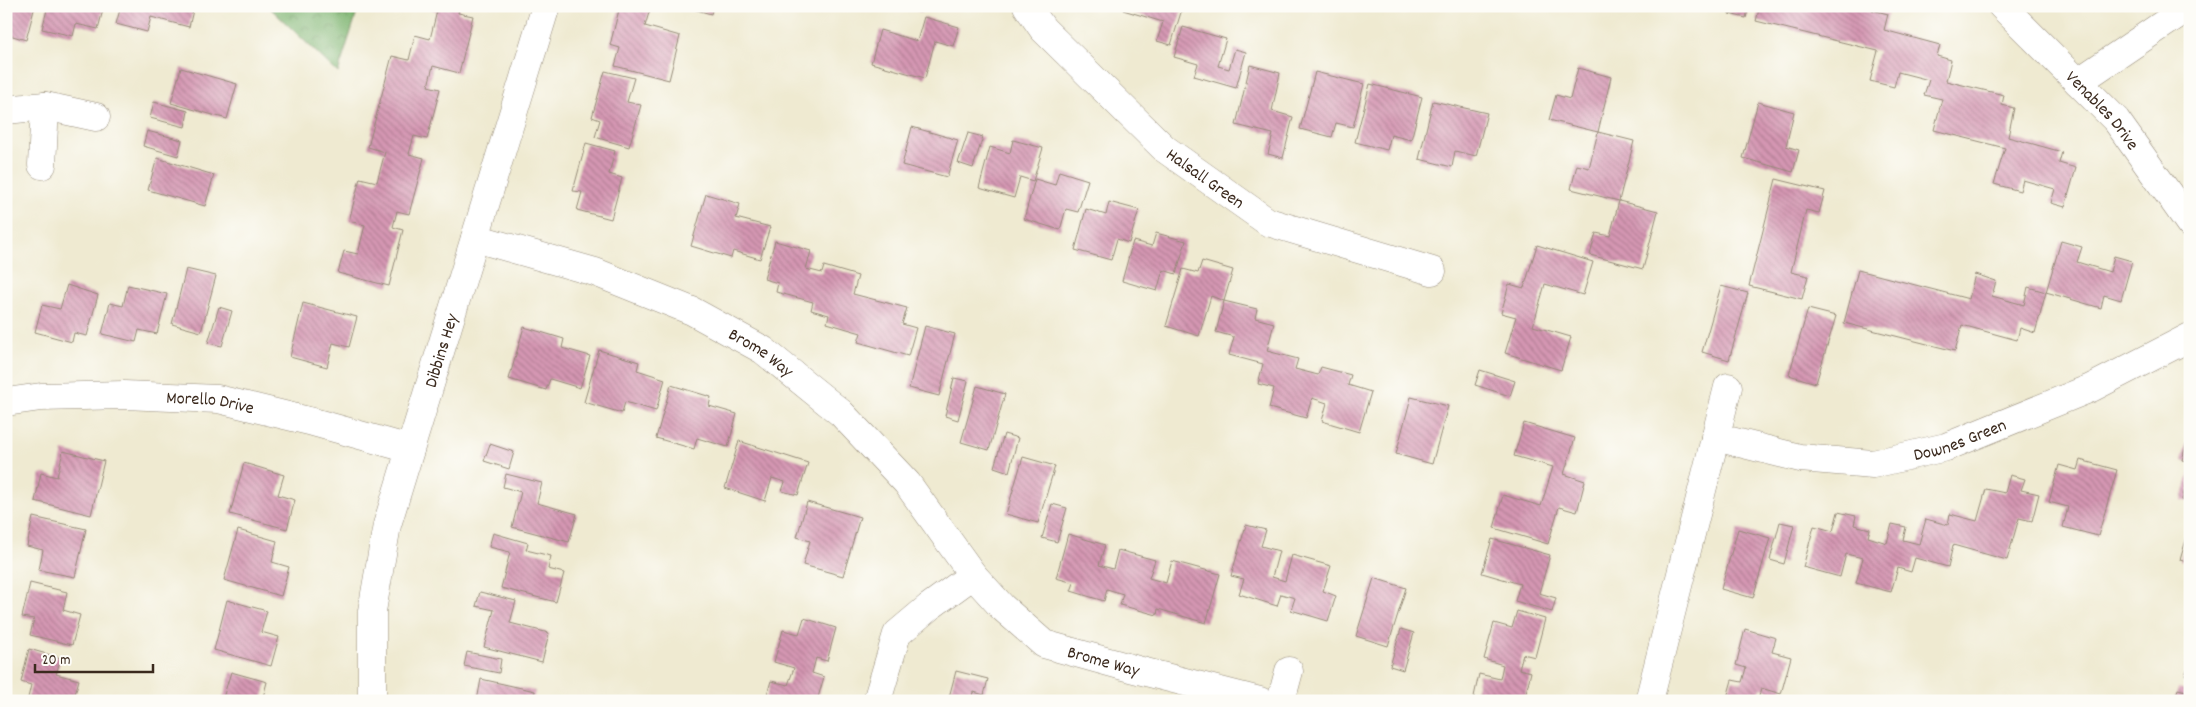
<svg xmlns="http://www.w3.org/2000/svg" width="2196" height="707" font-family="Dekko,sans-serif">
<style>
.forest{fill:url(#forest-crowns);stroke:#5e7048}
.building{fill:url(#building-back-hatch)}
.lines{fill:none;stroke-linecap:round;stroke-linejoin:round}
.minor-casing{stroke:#958a78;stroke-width:29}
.minor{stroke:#fff;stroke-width:28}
.labels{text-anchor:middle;stroke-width:4;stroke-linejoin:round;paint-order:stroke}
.street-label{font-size:18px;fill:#3b2a1e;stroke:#fdfcf7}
</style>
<defs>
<pattern id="forest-crowns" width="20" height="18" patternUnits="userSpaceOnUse" patternTransform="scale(1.25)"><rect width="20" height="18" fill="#80b673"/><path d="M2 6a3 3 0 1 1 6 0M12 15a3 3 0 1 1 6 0" fill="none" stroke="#6a945e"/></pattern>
<pattern id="building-back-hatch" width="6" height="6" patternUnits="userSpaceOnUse" patternTransform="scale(1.25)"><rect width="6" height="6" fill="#d597b3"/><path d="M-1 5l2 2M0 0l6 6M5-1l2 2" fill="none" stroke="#ae7b91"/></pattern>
</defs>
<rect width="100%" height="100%" fill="#fdfcf7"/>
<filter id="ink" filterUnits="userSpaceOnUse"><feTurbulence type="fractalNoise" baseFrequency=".02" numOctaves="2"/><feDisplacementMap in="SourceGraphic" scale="10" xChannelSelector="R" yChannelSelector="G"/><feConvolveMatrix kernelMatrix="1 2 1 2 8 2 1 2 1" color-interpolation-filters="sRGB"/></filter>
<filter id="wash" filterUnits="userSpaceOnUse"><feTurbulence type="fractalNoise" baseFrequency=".0096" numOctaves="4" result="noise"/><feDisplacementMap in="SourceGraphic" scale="20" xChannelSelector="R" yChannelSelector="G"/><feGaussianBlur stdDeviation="1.12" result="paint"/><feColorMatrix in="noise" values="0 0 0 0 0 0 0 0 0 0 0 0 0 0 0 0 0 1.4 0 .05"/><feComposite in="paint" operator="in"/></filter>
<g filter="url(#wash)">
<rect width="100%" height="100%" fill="#efead1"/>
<path class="forest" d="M268,6H359L338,73Z"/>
<g id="blocks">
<g class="building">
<path d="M6,6H35L26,40L6,34Z"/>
<path d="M48,6H104L98,29L76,24L73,36L42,29Z"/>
<path d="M121,6H194L189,27L151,17L147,32L116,24Z"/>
<path d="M421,6H460L458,13L473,16L459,73L433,66L428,86L440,89L427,139L414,136L409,154L424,158L409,214L397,211L393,227L403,230L389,286L338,273L344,251L358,254L365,225L349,221L360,178L377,182L385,152L368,147L392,56L409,60L415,35L430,39L437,11Z"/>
<path d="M620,6H651L645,26L680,36L669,80L615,66L620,48L610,45Z"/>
<path d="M682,6H713L711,14Z"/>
<path d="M903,6H922L921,12Z"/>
<path d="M1124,6H1173L1182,9L1171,45L1157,41L1163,22L1123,10Z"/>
<path d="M1731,6H1749L1746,18L1729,14Z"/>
<path d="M1760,6H1873L1872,10L1888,14L1884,30L1940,45L1937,56L1951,60L1946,81L2004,95L2002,105L2014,108L2008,137L2062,152L2059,163L2076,168L2065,207L2051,203L2055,189L2023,180L2020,191L1994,184L2005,148L1934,130L1942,99L1924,95L1929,80L1898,72L1894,87L1870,81L1878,51L1756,21Z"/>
<path d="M924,17L959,27L953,46L935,41L925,78L871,63L880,30L917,41Z"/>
<path d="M1183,27L1226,39L1218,66L1229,69L1235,49L1246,52L1236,88L1194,76L1198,64L1174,57Z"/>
<path d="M1250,65L1280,73L1272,111L1293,117L1283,158L1268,154L1273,134L1236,125Z"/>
<path d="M181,68L237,84L227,119L171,103Z"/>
<path d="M1578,68L1611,77L1598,132L1549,120L1556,95L1570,99Z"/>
<path d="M605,71L634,78L627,102L641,105L629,147L595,137L600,120L592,117Z"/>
<path d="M1315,72L1364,84L1353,127L1336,123L1332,137L1300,129Z"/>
<path d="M1370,84L1422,97L1411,140L1391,135L1387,150L1355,142Z"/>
<path d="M1433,101L1487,113L1476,156L1455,151L1452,167L1419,159Z"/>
<path d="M154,102L188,111L185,127L150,118Z"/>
<path d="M1758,102L1794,112L1786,146L1799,150L1793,172L1743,158Z"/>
<path d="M912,127L958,140L947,177L902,165Z"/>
<path d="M147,131L182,140L178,156L143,146Z"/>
<path d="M1598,132L1634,141L1619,201L1571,189L1577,165L1589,168Z"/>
<path d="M968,133L983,137L973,168L958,163Z"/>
<path d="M1013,140L1043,148L1033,181L1020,177L1014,198L979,188L990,147L1010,153Z"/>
<path d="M586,143L615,151L609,174L622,178L611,219L577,210L582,192L573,191Z"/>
<path d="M157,158L214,175L205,206L148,190Z"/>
<path d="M1059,171L1088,180L1078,212L1066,209L1060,230L1024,219L1035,179L1055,185Z"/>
<path d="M1776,179L1825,191L1819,213L1806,210L1791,272L1808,276L1802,299L1749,286Z"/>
<path d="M706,194L740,204L736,218L770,227L760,259L733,251L731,258L691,246Z"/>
<path d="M1619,201L1658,211L1643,269L1590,255L1596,233L1610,236Z"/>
<path d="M1109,202L1139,210L1129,243L1117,239L1111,260L1075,250L1086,209L1106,215Z"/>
<path d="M1156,233L1186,241L1176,274L1163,270L1157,291L1122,281L1133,241L1152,246Z"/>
<path d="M775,241L811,251L806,269L822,273L824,266L858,276L853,294L907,308L902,324L916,328L908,356L858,342L861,333L827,323L829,315L811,310L813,302L776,292L778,283L764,279Z"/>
<path d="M2061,241L2082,247L2077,262L2110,272L2114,256L2132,261L2121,300L2104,295L2101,308L2046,292Z"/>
<path d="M1537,245L1593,262L1583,295L1545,284L1538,309L1533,326L1571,337L1561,370L1505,353L1516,317L1501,313L1505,299L1509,284L1524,288Z"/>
<path d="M1202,261L1233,270L1224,301L1257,309L1255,318L1274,323L1267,351L1298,359L1295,369L1318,375L1321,367L1351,375L1348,385L1371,392L1359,432L1322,421L1327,403L1312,398L1306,418L1269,408L1274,388L1258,384L1263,364L1229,355L1234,337L1216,332L1224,301L1211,296L1199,336L1166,326L1183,269L1198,273Z"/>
<path d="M186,269L216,276L201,332L172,324Z"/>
<path d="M1858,270L1969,299L1975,274L1996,281L1992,296L2024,305L2028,287L2046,292L2035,333L2020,328L2017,340L1962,325L1955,351L1844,323Z"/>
<path d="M67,285L98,295L87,336L74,333L72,342L35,332L42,305L60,309Z"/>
<path d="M128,285L167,294L157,334L139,330L136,342L102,334L110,303L123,306Z"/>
<path d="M1721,286L1748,293L1729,360L1702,352Z"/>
<path d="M303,303L357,317L349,347L333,343L327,367L290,357Z"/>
<path d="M219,307L232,311L222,346L208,343Z"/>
<path d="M1808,309L1836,316L1816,383L1789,375Z"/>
<path d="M925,326L955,334L939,396L909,388Z"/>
<path d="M524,327L564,339L562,348L590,356L580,388L550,379L546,390L509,379Z"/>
<path d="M599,350L639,362L637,370L665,379L656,411L625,402L622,413L584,402Z"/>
<path d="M1480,370L1515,381L1510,396L1475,385Z"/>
<path d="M954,378L968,381L958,420L945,416Z"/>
<path d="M671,385L711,397L709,406L737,414L728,447L697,438L694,449L656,438Z"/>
<path d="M977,386L1005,394L989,450L961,442Z"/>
<path d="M1411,397L1448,406L1432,464L1396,454Z"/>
<path d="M1524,423L1575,438L1564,474L1585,481L1577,512L1559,507L1548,544L1494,528L1503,495L1541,506L1553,467L1514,456Z"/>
<path d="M2190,431V462L2182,460Z"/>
<path d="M1004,434L1018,438L1009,472L994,467Z"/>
<path d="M739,441L808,463L798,495L782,491L785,482L772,478L765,501L725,488Z"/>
<path d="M490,444L514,452L509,469L484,461Z"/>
<path d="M63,451L104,461L91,515L35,501L41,473L57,477Z"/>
<path d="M1023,457L1055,466L1038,523L1006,514Z"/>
<path d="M2080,460L2117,470L2098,536L2063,527L2068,507L2049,502L2059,465L2077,470Z"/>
<path d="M244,463L284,475L278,495L295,500L287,529L230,514Z"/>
<path d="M2190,470V502L2182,500Z"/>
<path d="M506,474L542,483L537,503L577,514L569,542L512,527L521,492L503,487Z"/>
<path d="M2010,475L2025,479L2021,490L2039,494L2032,521L2019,518L2007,560L1953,545L1948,567L1915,558L1911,572L1898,568L1891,592L1856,583L1863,558L1846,554L1840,577L1803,567L1814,526L1833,531L1838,512L1856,516L1854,525L1870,529L1868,537L1887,543L1892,524L1906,527L1903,540L1919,544L1926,519L1948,525L1950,514L1977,521L1986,489L2005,493Z"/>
<path d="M807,502L860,517L843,576L803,565L810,541L797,537Z"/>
<path d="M1052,504L1067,508L1057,542L1042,538Z"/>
<path d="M33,517L86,529L75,577L39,570L43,550L27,546Z"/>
<path d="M1780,522L1794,525L1784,564L1770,560Z"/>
<path d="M1246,525L1266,530L1261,546L1279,551L1272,577L1285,581L1292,555L1331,566L1323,591L1336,596L1328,621L1291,610L1295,598L1281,594L1277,606L1239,594L1244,579L1231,576Z"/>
<path d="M1738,529L1770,538L1753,598L1721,589Z"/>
<path d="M238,530L277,541L272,562L289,567L281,596L224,580Z"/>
<path d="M2189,530H2190V563L2180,560Z"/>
<path d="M493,533L528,543L526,550L551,556L548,569L564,573L556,602L501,588L510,552L489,547Z"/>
<path d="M1068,534L1105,545L1099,565L1113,569L1118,550L1155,560L1149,578L1166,583L1172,561L1220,574L1206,623L1158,609L1157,615L1120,605L1123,594L1107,589L1104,601L1071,591L1074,583L1056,578Z"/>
<path d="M1492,539L1550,555L1539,593L1556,598L1552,612L1515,601L1520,584L1482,573Z"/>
<path d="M1374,578L1406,588L1388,646L1356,636Z"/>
<path d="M30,583L67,592L63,610L80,615L72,645L30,635L34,619L22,617Z"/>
<path d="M480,592L516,601L510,623L549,633L542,662L484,647L494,610L476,606Z"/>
<path d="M227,600L267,611L261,632L279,637L271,666L214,650Z"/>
<path d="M1517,611L1545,619L1535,657L1523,654L1519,669L1531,672L1524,701H1473L1479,674L1500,679L1503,665L1484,659L1494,623L1512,628Z"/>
<path d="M804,618L836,628L827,661L816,658L812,673L824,677L817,701H765L771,681L788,685L794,668L774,662L783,630L799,634Z"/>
<path d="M1401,629L1414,633L1403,670L1390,666Z"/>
<path d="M1745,629L1776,638L1772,652L1791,657L1781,694L1761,688L1758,701H1726L1732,680L1742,682L1746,668L1736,665Z"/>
<path d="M29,649L61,658L56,674L79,680L73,701H38L28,698L31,685L21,682Z"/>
<path d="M467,652L501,659L499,673L464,666Z"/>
<path d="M2190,661V677L2185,675Z"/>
<path d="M956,671L988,679L984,695L974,692L972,701H948Z"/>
<path d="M231,672L267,682L262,701H222Z"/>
<path d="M481,679L535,691L533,701H477Z"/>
<path d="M2178,689L2190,692V701H2174Z"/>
</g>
</g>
</g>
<g filter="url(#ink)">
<use href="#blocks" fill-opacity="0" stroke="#958a78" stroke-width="1"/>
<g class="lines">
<g class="minor-casing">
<g id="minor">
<path id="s1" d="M1027,6L1043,29L1165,149L1268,222L1432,271"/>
<path id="s2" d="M2002,6L2116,120L2190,224"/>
<path d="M2078,82L2190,6"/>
<path d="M6,110L45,106L96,117"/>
<path d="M42,165L45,106"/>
<path id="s3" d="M475,238L595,272L692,311L763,350L841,413L907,483L973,575L1002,607L1044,644L1134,669L1260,701"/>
<path id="s4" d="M6,402L41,397L124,395L218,399L313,422L410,449"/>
<path id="s5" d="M1715,437L1800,458L1873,464L1946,447L2091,388L2190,337"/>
<path id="s6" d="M372,701V611L387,525L546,6"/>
<path d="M877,701L897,634L929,607L973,575"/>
<path d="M1281,701L1289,671"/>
<path d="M1649,701L1728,387"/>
</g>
</g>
<use href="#minor" class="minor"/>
</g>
</g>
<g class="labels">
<g class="street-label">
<text dy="6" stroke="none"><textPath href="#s2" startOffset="145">Venables Drive</textPath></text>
<text dy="6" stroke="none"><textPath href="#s1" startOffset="249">Halsall Green</textPath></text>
<text dy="6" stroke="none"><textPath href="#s6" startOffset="360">Dibbins Hey</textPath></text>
<text dy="6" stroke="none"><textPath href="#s3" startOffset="310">Brome Way</textPath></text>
<text dy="6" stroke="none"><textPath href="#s4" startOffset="205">Morello Drive</textPath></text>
<text dy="6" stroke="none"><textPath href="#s5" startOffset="251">Downes Green</textPath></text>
<text dy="6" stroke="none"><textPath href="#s3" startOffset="781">Brome Way</textPath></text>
</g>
</g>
<rect width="2196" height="707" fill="none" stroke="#fdfcf7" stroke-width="25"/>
<path d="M35 664v8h118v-8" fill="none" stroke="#3b2a1e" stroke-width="2.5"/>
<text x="42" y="664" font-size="15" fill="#3b2a1e" stroke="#fdfcf7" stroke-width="4" paint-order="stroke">20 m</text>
</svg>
